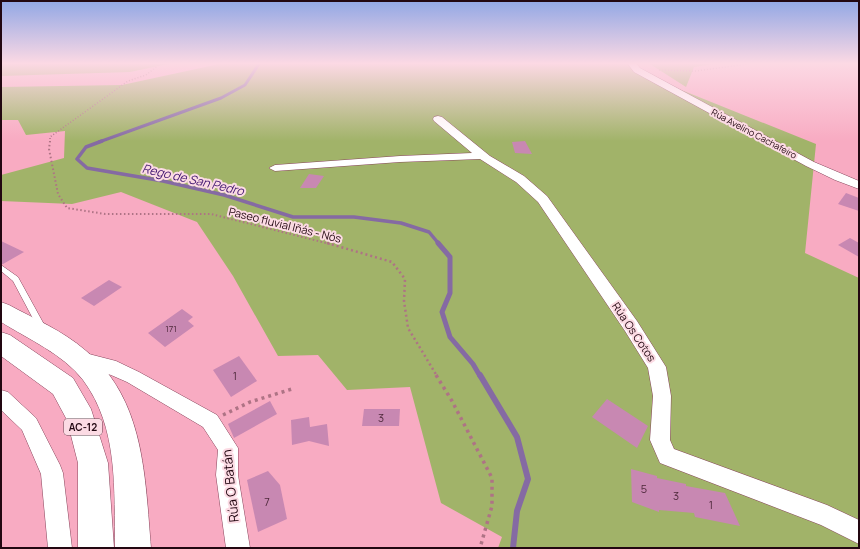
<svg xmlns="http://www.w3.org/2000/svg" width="860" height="549" font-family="Manrope,sans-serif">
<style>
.green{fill:#a1b369}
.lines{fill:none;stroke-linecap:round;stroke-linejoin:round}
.stream-far3{stroke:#856aa3;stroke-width:3}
.stream-far2{stroke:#856aa3;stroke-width:3.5}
.stream-far1{stroke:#856aa3;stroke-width:5}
.stream{stroke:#856aa3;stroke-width:6}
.building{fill:#c888b2}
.lane-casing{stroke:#88455c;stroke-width:1}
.street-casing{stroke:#88455c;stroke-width:1}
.highway-casing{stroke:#88455c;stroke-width:1}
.path-far3{stroke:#ae7385;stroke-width:1.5;stroke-dasharray:1 2;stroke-linecap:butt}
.path-far2{stroke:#ae7385;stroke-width:2;stroke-dasharray:1.5 2.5;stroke-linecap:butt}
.path-far1{stroke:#ae7385;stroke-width:2.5;stroke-dasharray:2 3;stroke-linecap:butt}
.path{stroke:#ae7385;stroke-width:3.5;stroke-dasharray:3 4;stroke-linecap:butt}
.lane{fill:#fff;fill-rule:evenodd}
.street{fill:#fff;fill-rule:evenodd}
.highway{fill:#fff;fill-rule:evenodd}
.labels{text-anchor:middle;stroke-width:4;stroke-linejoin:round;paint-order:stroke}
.far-street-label{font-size:9px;fill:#220711;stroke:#fcdbe4}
.number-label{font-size:9px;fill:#4c2739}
.shield{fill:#fcdbe4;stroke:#634750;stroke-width:1}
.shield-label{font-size:10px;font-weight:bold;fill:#220711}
.street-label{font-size:11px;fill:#220711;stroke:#fcdbe4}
.near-number-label{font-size:11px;fill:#4c2739}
.water-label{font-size:12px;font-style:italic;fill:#421771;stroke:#fcdbe4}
.near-street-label{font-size:13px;fill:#220711;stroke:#fcdbe4}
</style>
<rect width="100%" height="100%" fill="#f8abc2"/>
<g class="green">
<path d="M1,64H168L130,72L1,76Z"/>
<path d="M219,64H633L674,87L816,144L805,253L859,278V548H498L502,537L441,503L410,387L347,390L318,355L278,356L233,276L197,222L121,192L72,204L1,201V175L64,158L65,131L26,135L18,120H1V87L122,85Z"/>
<path d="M650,64H713L694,67L686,87Z"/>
</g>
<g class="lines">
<path class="stream-far3" d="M99,142L221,98L245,85L259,64"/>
<path class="stream-far2" d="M102,141L86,147L77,159L87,168L163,181L224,195L293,217H354L401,223L429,232L439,244"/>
<path class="stream-far1" d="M438,243L450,257V293L442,312L450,337L473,364L480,376"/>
<path class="stream" d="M480,375L517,437L528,479L517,511L513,548"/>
</g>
<g class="building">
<path d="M525,141L532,154L515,153L512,142Z"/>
<path d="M309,174L324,176L316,188H300Z"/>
<path d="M846,193L859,198V211L838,204Z"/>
<path d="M850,238L859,243V257L838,245Z"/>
<path d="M1,241L24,252L3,264H1Z"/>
<path d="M109,280L122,287L94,306L81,298Z"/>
<path d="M182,309L193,317L188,321L194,326L165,347L148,333Z"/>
<path d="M239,356L257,381L231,397L213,370Z"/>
<path d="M607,399L648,426L637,448L592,417Z"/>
<path d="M270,401L277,414L234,438L228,424Z"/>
<path d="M364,409H400L399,426H362Z"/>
<path d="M309,417L310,427L327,424L329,446L309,441L292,445L291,420Z"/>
<path d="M631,469L657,476V478L686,484V486L725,493L740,526L695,517L694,513L659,510V512L632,502Z"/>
<path d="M268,471L280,485L287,519L258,532L247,480Z"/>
</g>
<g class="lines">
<g class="lane-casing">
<path id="lane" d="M1,265L18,277L46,328L45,330L42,331L39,330L13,281L1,271Z"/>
</g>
<g class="street-casing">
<g id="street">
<path d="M628,64H637L640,68L814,162L859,181V189L835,180L806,166L634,72Z"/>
<path d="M438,116L442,117L490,156L524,176L547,196L637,321L666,367L671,396L670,440L674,449L827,505L859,520V544L821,525L660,463L650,440L653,396L648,368L625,331L538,202L516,182L480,159L400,162L275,171L269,168L275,165L400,156L472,153L434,121L433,119L434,117Z"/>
<path d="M81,352L116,361L139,372L217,415L238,448V475L250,548H226L216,475L218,450L203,427L127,382L111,375L75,364L72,359L75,354Z"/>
<path d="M1,390L8,392L36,418L60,465L63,473L72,548H48L41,474L22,430L1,410Z"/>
</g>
</g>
<g class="highway-casing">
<g id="highway">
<path d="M1,302L9,305C35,319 63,331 85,350C145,398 145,478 151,548H115C114,491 119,428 83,380C63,354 28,339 1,322Z"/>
<path d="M1,332L10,335L73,378L91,409L108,463L114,548H78V463L67,420L53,394L1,356Z"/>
</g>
</g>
<g class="path-far3">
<path d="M659,70L696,71L747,64"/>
<path d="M50,142V137L128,81L146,75L160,64"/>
</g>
<path class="path-far2" d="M50,141L49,149L58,194L67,208L105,214H211L330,244"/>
<path class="path-far1" d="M327,243L392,262L405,279L404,301L408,328L437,376"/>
<g class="path">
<path d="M436,375L452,401L492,478V506L480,548"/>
<path d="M223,415L250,402L292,389"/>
</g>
<use href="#lane" class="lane"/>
<use href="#street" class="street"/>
<use href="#highway" class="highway"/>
</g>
<linearGradient id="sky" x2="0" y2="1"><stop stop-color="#91a7e5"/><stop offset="0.45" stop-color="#fcd9e4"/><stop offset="1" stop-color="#fcd9e4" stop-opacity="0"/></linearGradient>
<rect width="860" height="141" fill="url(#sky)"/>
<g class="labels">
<g class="far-street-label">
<text transform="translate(754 134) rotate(28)" y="3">Rúa Avelino Cachafeiro</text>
</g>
<g class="number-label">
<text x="171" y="332">171</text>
</g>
<rect class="shield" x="64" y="419" width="38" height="16" rx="3"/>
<g class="shield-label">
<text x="83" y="431">AC-12</text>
</g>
<g class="street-label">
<text transform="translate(285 225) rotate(14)" y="4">Paseo fluvial Iñás - Nós</text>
<text transform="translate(634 332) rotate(56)" y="4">Rúa Os Cotos</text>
</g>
<g class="near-number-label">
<text x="235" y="380">1</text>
<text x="381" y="422">3</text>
<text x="644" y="493">5</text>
<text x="676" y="500">3</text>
<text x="267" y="506">7</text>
<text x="711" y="509">1</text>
</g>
<g class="water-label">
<text transform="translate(193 180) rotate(13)" y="4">Rego de San Pedro</text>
</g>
<g class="near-street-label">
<text transform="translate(230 486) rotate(-96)" y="5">Rúa O Batán</text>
</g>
</g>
<rect width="860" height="549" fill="none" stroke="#220711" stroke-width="4"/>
</svg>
